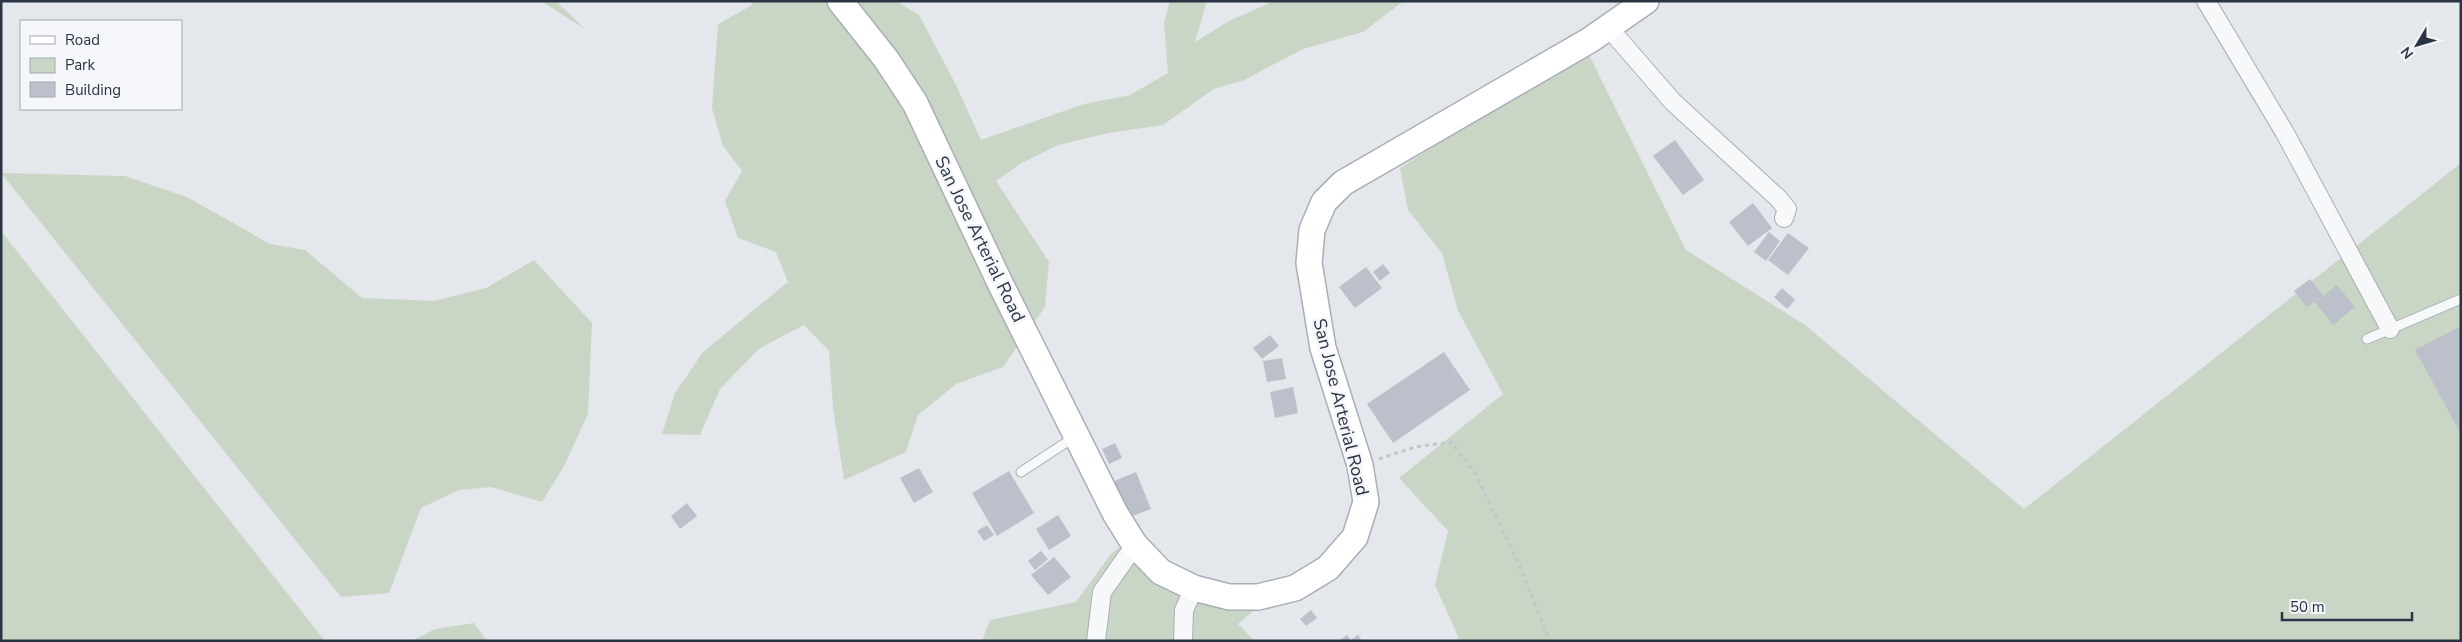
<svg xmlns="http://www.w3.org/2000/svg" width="2462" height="642" font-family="'Nunito Sans',sans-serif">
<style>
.green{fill:#c9d6c5}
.building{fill:#bbc0ca}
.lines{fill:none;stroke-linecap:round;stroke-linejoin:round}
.service-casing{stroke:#a9aeb7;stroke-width:11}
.minor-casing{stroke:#a9aeb7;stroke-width:20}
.secondary-casing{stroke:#a9aeb7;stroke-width:28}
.path{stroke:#c2c5cb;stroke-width:3;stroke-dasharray:4 4;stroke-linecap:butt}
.service{stroke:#f7f8fa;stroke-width:9}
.minor{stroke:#f7f8fa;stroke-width:18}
.secondary{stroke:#fff;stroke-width:25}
.labels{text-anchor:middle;stroke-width:5;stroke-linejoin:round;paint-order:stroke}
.street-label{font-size:18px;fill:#2b3445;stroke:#f4f6f9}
</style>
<rect width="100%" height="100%" fill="#e4e7ec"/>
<g class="green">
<path d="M541,1H556L585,29Z"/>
<path d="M751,1H896L919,15L956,85L981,140L1084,104L1130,95L1168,73L1164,23L1170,1H1207L1195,42L1231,20L1274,1H1407L1401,3L1363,32L1303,49L1244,80L1214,89L1163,125L1108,133L1058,145L1020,164L996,181L1049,262L1045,307L1003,367L956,384L918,415L906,452L844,480L833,407L829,351L804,325L760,348L720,389L700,435L662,434L675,393L703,352L788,282L776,252L738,238L725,201L742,171L723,146L712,108L718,24L752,5Z"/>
<path d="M1586,49L1686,250L1805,325L2024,509L2461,163V641H1460L1435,585L1448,531L1399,478L1503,394L1458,311L1442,253L1408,210L1400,168Z"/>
<path d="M1,173L125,176L187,197L270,244L305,250L362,298L434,301L486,288L534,260L592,323L588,414L564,466L542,502L491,487L459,490L421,508L389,593L341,597Z"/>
<path d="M1,231L325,641H1Z"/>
<path d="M1131,538L1194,588L1276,592L1238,624L1255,641H982L990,620L1076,602L1110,555Z"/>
<path d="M474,623L487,641H412L435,629Z"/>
</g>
<g class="building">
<path d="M1675,140L1704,180L1683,195L1653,156Z"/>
<path d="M1753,203L1772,228L1748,246L1729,222Z"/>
<path d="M1769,232L1780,241L1766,261L1754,252Z"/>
<path d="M1788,233L1809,248L1788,275L1768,260Z"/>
<path d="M1383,264L1390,273L1380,281L1373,272Z"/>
<path d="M1366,267L1382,288L1355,308L1339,287Z"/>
<path d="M2310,279L2323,295L2307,307L2294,291Z"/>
<path d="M2337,285L2355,307L2333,325L2315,302Z"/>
<path d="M1782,288L1795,300L1787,309L1774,297Z"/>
<path d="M2461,326V434L2415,350Z"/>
<path d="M1270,335L1279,346L1262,359L1253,348Z"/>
<path d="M1444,352L1470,390L1393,443L1367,404Z"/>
<path d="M1282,358L1286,379L1267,382L1263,361Z"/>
<path d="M1293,387L1298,413L1275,418L1270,392Z"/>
<path d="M1115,443L1122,458L1109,464L1102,449Z"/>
<path d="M919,468L933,492L914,503L900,478Z"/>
<path d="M1009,471L1034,513L997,536L972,493Z"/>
<path d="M1136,472L1151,509L1127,518L1112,482Z"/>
<path d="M687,503L697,516L680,529L671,516Z"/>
<path d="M1058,515L1071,536L1049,550L1036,529Z"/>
<path d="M987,525L994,535L984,541L977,531Z"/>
<path d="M1041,551L1048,559L1035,570L1028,561Z"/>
<path d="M1054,557L1071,577L1048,595L1031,575Z"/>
<path d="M1311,610L1317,618L1306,626L1300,619Z"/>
<path d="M1347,635L1351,640L1358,635L1362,641H1339Z"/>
</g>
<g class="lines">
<g class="service-casing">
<g id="service">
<path d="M2367,339L2461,299"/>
<path d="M1021,472L1076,436"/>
</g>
</g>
<g class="minor-casing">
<g id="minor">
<path d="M2206,1L2285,133L2390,329"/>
<path d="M1608,27L1673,102L1778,198L1787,209L1784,218"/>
<path d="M1096,641L1102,592L1135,545"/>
<path d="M1183,641L1184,610L1194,588"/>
</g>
</g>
<g class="secondary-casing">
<path id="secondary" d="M840,1L886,59L915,103L1000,283L1115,513L1135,545L1161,572L1194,588L1229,597H1258L1295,588L1328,568L1355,537L1366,502L1360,465L1323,348L1309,263L1312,230L1324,202L1343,183L1590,40L1646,1"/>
</g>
<path class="path" d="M1379,459L1415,447L1451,442L1475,473L1517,560L1550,641"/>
<use href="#service" class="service"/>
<use href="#minor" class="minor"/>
<use href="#secondary" class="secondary"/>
</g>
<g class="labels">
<g class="street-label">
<text transform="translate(980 239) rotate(64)" y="6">San Jose Arterial Road</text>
<text transform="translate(1341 407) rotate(76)" y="6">San Jose Arterial Road</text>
</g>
</g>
<rect width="2462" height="642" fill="none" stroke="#2b3445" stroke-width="5"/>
<rect x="20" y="20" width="162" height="90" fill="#f4f6f9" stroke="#a4a8b1"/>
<rect x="30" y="36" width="25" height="8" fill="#ffffff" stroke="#a4a8b1"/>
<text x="65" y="45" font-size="15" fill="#2b3445">Road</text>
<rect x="30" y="58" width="25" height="15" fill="#c9d6c5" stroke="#a4a8b1"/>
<text x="65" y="70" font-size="15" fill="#2b3445">Park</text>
<rect x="30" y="82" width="25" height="15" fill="#bbc0ca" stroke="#a4a8b1"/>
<text x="65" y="95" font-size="15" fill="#2b3445">Building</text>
<g transform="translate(2417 45) rotate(232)" stroke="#f4f6f9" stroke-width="4" paint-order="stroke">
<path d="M0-4L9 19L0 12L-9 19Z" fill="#2b3445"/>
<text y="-8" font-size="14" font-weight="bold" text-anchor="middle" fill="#2b3445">N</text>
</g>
<path d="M2282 612v8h130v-8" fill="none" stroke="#2b3445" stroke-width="2.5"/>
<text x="2290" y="612" font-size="15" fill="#2b3445" stroke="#f4f6f9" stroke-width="4" paint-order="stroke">50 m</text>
</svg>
